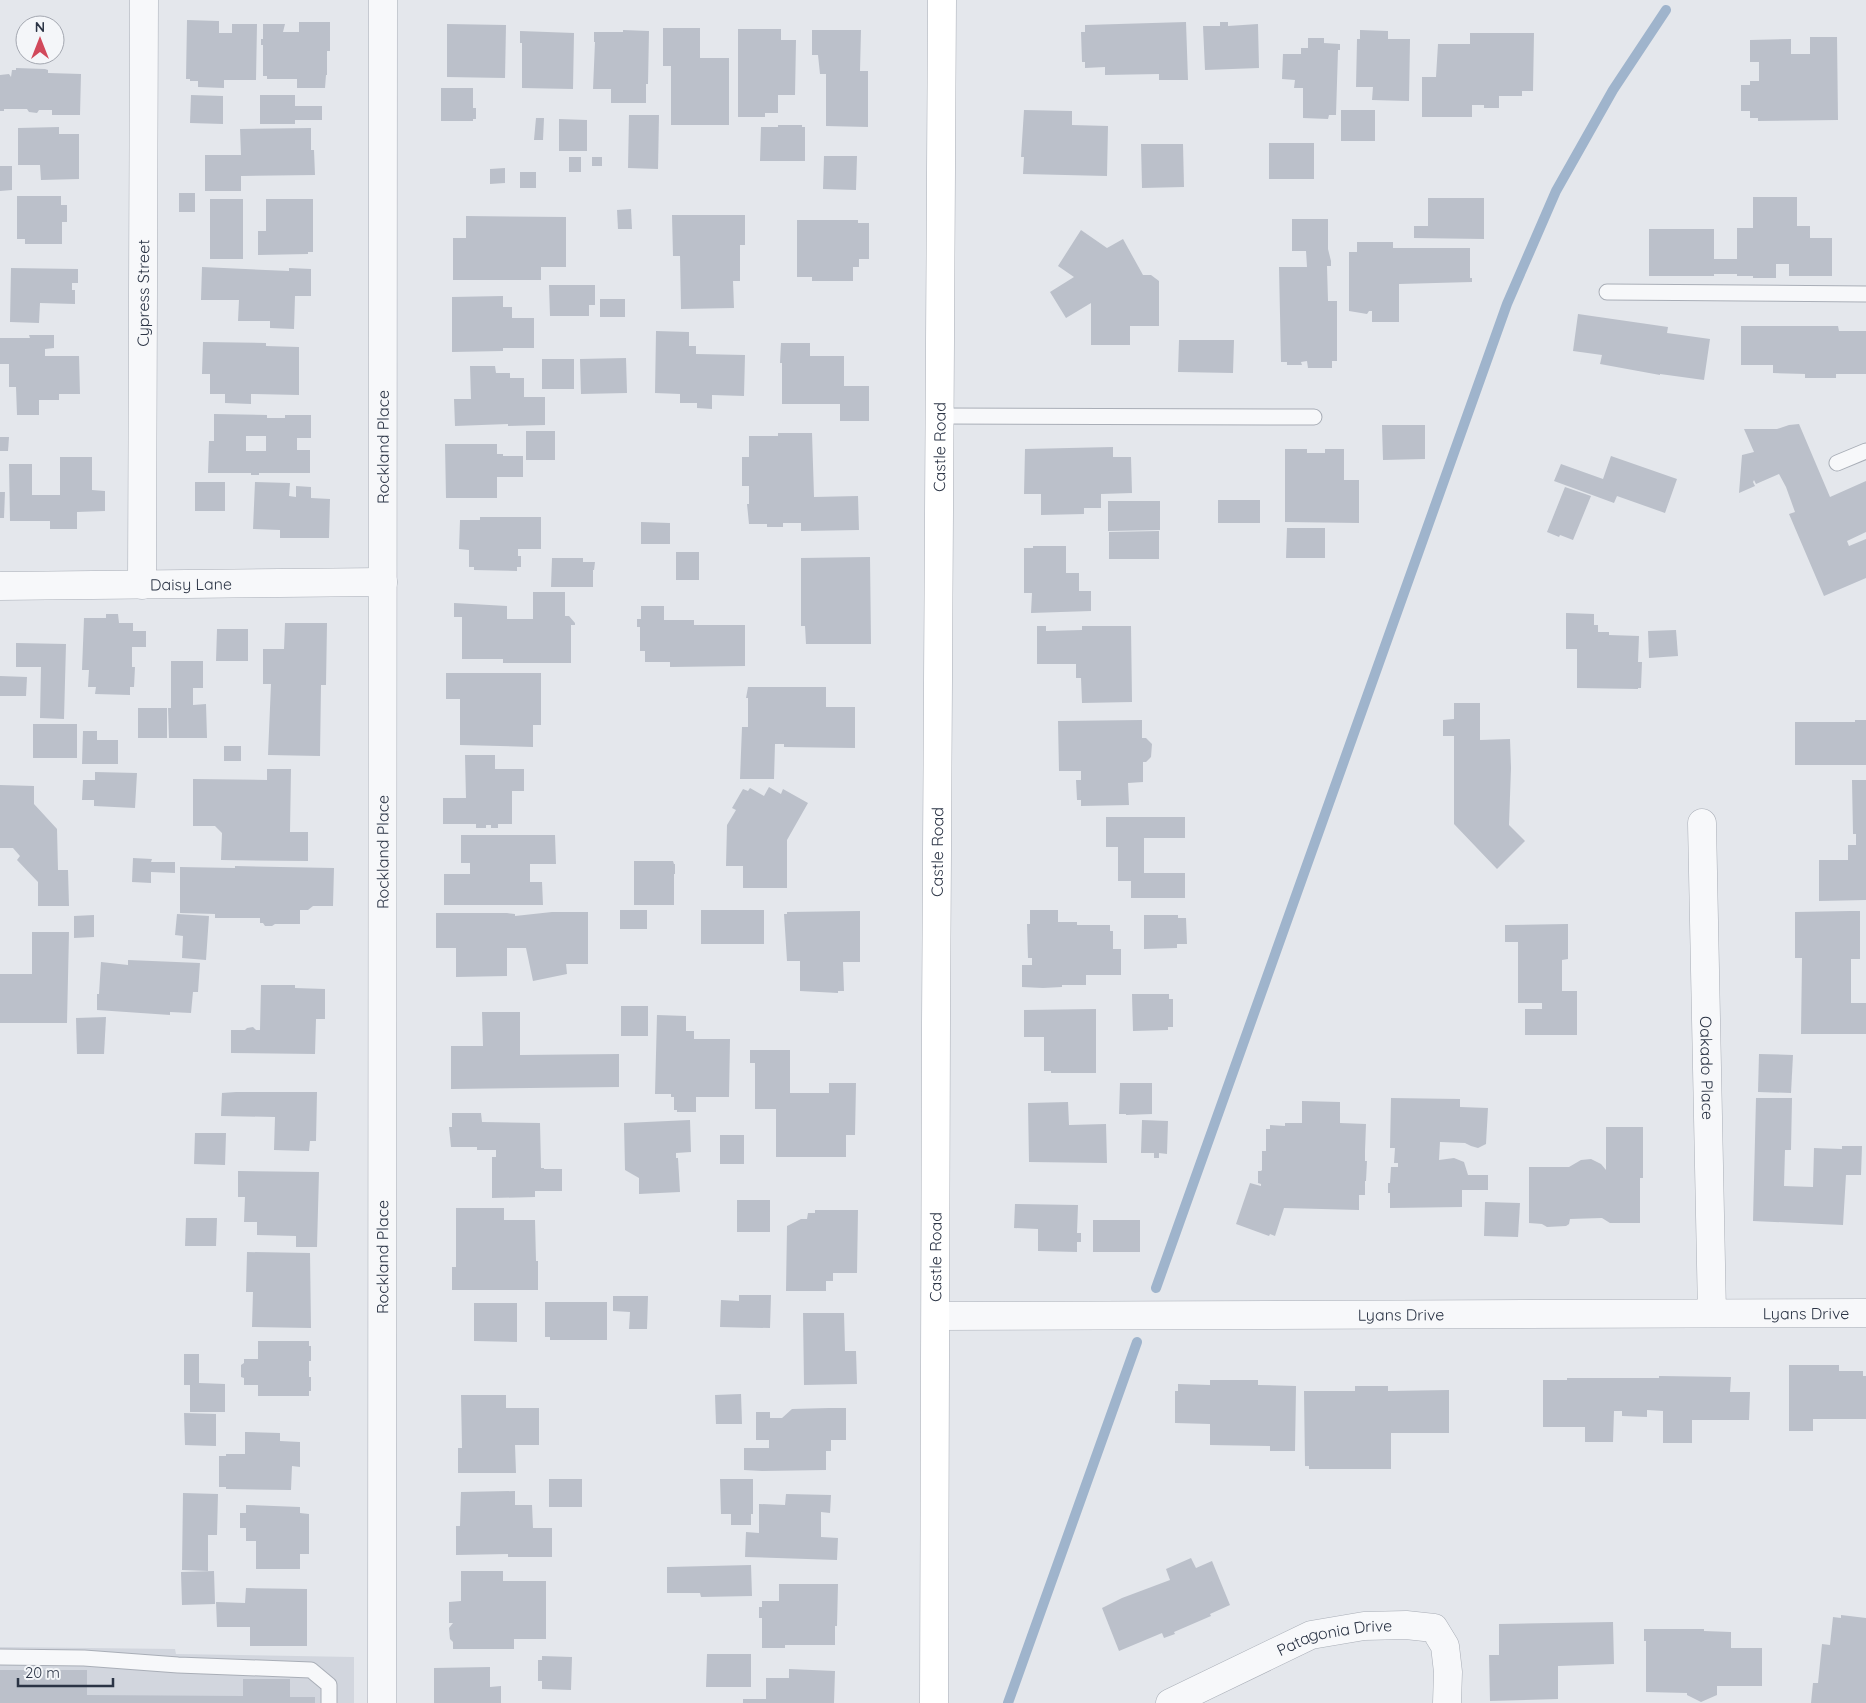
<svg xmlns="http://www.w3.org/2000/svg" width="1866" height="1703" font-family="Quicksand,sans-serif">
<style>
.built{fill:#d2d6de}
.lines{fill:none;stroke-linecap:round;stroke-linejoin:round}
.stream{stroke:#9fb4cc;stroke-width:10}
.building{fill:#bbc0ca;fill-rule:evenodd}
.lane-casing{stroke:#a9aeb7;stroke-width:17}
.street-casing{stroke:#a9aeb7;stroke-width:29}
.secondary-casing{stroke:#a9aeb7;stroke-width:29}
.lane{stroke:#f7f8fa;stroke-width:15}
.street{stroke:#f7f8fa;stroke-width:28}
.secondary{stroke:#fff;stroke-width:28}
.labels{text-anchor:middle;stroke-width:4;stroke-linejoin:round;paint-order:stroke}
.street-label{font-size:16px;fill:#2b3445;stroke:#f4f6f9}
</style>
<rect width="100%" height="100%" fill="#e4e7ec"/>
<path class="built" d="M0,1647L175,1649L176,1654L354,1657V1703H0Z"/>
<g class="lines">
<g class="stream">
<path d="M1156,1288L1507,304L1556,191L1613,90L1666,10"/>
<path d="M1008,1703L1137,1342"/>
</g>
</g>
<g class="building">
<path d="M187,20L219,21V33H232V24H257L256,80H224V88L198,87V81H190V79H186Z"/>
<path d="M299,22H330V51H327V75H326L325,88H297V79H267V76H263V45H261V39H263V24H285L283,32H299Z"/>
<path d="M1186,22L1188,80H1159V74L1105,75V67L1085,68V62H1082L1081,32H1085V25Z"/>
<path d="M1220,22H1228V26L1258,24L1259,68L1205,70L1203,26H1220Z"/>
<path d="M447,24L506,25L505,78L447,77Z"/>
<path d="M663,28H700V58H729V125H671V66H663Z"/>
<path d="M738,29H781V40H796L795,95H778V113H765V117H738Z"/>
<path d="M623,30L649,31L648,84H646V103H611V89H593L595,42H594V32H623Z"/>
<path d="M812,30H861L860,71H868V127L826,126V74H820L818,55H812Z"/>
<path d="M1360,30L1388,31V39H1410L1409,101L1372,100L1373,87H1356L1357,39H1360Z"/>
<path d="M520,31L574,33L573,89L522,88V43H520Z"/>
<path d="M1470,33H1534L1533,91H1522V96H1499V108H1484V105H1472V117H1422V77H1436L1438,44H1470Z"/>
<path d="M1810,37H1837L1838,120L1758,121V118H1750V111H1741V85H1750V81H1759V62H1750V40L1791,39V54H1810Z"/>
<path d="M1308,38H1324V43L1340,44V50H1338L1336,115H1329L1328,119L1303,118V88H1294L1295,80L1282,79L1283,54H1301V48H1308Z"/>
<path d="M16,68L45,69L48,70V73L81,74L80,115H52V110H39L37,113L29,112L27,109H4V111H0V75L9,74L11,77L12,70H16Z"/>
<path d="M441,88H473V108H476V119H473V121H441Z"/>
<path d="M191,95L223,96V124L190,123Z"/>
<path d="M260,95H295V106H322V120H295V124H260Z"/>
<path d="M1024,110L1072,111V125L1108,126L1107,176L1023,174L1024,157H1021Z"/>
<rect x="1341" y="110" width="34" height="31"/>
<path d="M629,115H659L658,169L628,168Z"/>
<path d="M536,118H544L543,140H534Z"/>
<path d="M559,119L587,120V151H559Z"/>
<path d="M778,125H802V127H805V161H760L761,127H778Z"/>
<path d="M59,127V134H79V179L41,180L40,165H18V128Z"/>
<path d="M311,128V150H314L315,175L241,176V191H205V155H241L240,129Z"/>
<rect x="1269" y="143" width="45" height="36"/>
<path d="M1141,144H1183L1184,187L1142,188Z"/>
<path d="M824,156H857L856,190L823,189Z"/>
<rect x="569" y="157" width="12" height="15"/>
<rect x="592" y="157" width="10" height="9"/>
<path d="M0,166H12V190L0,191Z"/>
<path d="M505,168V183L490,184V169Z"/>
<rect x="520" y="172" width="16" height="16"/>
<rect x="179" y="193" width="16" height="19"/>
<path d="M17,196H61V205H67V222H62V244H25V239H17Z"/>
<path d="M1753,197H1797V226H1810V238H1832V276H1789V264H1776V278H1753V276H1737V274H1714V276H1649V229H1714V259H1737V228H1753Z"/>
<path d="M1428,198H1484V239L1414,238V226H1428Z"/>
<rect x="210" y="199" width="33" height="60"/>
<path d="M266,199H313V252H308V254L258,255V231H266Z"/>
<path d="M631,209L632,229H618L617,210Z"/>
<path d="M672,215H745V245H740V281H733L734,308L681,309L680,256H673Z"/>
<path d="M466,216L566,217V267H541V280H453V238H466Z"/>
<path d="M1292,219H1328V249L1331,261V266H1327L1328,301H1337V361H1332V368H1308L1307,361L1301,362L1302,365H1287V362H1281L1279,267H1307L1306,251H1292Z"/>
<path d="M797,220H858V223H869V259H859V267H853V281H812V277H797Z"/>
<path d="M1081,230L1107,248L1123,239L1143,275H1151L1159,281V326H1130V345H1091V303L1066,318L1050,292L1074,277L1058,266Z"/>
<path d="M1357,242H1393V248H1470V278H1472V282L1399,284V322H1372V311H1369L1367,314L1349,311V252H1357Z"/>
<path d="M202,267L289,271V268L311,269V296H295L294,329L270,328V321H238L239,300H201Z"/>
<path d="M11,268L78,269V283H72V290H75V304L40,303L39,323L10,322Z"/>
<path d="M549,285H595V305H589V316H550Z"/>
<path d="M503,296V307H512V318H534V348H503V351L452,352V297Z"/>
<rect x="600" y="299" width="25" height="18"/>
<path d="M1578,314L1668,327L1667,333L1710,339L1704,380L1660,374V375L1600,364L1602,355L1573,351Z"/>
<path d="M1741,326H1838L1839,331H1866V374H1836V378H1805V374L1773,373V365H1741Z"/>
<path d="M656,331L689,332V346H696V354L745,355L744,396L712,395V409L697,408V403H680V394L655,393Z"/>
<path d="M29,335H54V348L45,349V356H79L80,394H59V400H39V415H17L16,387H9V364H0V338H30Z"/>
<path d="M1179,340H1234L1233,373L1178,372Z"/>
<path d="M203,342L266,343V346L299,347V395L251,394V404L225,403V394H210V374H202Z"/>
<path d="M781,343H810V356H844V386H869V421H840V404H782V363H780Z"/>
<path d="M626,358L627,393L581,394L580,359Z"/>
<rect x="542" y="359" width="32" height="30"/>
<path d="M470,366H495L496,373H510V378H524V397H545V425L508,426V424L455,426L454,399H471Z"/>
<path d="M214,414L267,415V418H285V415H311V438H297V450H310V473H259V475H251V473H208L209,441H214ZM246,436H266V451H246Z"/>
<path d="M1799,424L1830,497L1866,481V532L1847,541L1849,546L1866,539V578L1824,596L1789,514L1795,512L1786,487L1779,474L1756,484L1754,480L1753,482L1755,486L1739,493L1742,455L1754,452L1744,429H1777L1789,425Z"/>
<path d="M1382,425H1425V459L1383,460Z"/>
<rect x="526" y="431" width="29" height="29"/>
<path d="M778,433H812L814,497L858,496L859,530L801,531V523H783V527H767V524H749L747,504H749V486H742V457H749V436H778Z"/>
<path d="M0,437H9L8,451H0Z"/>
<path d="M445,444H497V454H503V456H523V477H497V498H446Z"/>
<path d="M1113,447V457H1131L1132,493L1101,494V508H1084V514L1041,515V494H1024L1025,449Z"/>
<path d="M1285,449H1307V453H1325V449H1344V480H1359V523L1285,522Z"/>
<path d="M1611,456L1677,479L1665,513L1617,496L1614,503L1554,481L1561,464L1603,479Z"/>
<path d="M60,457H92V490L105,491V511L77,512V529H50V521H10L9,464H32V495H60Z"/>
<rect x="195" y="482" width="30" height="29"/>
<path d="M255,482L290,483L289,496L296,497V486L311,487V498L330,499L329,538H280V530L253,529Z"/>
<path d="M1565,487L1591,496L1573,540L1560,535L1559,537L1547,532Z"/>
<path d="M0,492H5L4,518H0Z"/>
<rect x="1218" y="500" width="42" height="23"/>
<path d="M1108,501H1160V530L1108,531Z"/>
<path d="M480,517H541V549H518V556H521V567H517V571L474,570V567H469V550L459,549L460,520H480Z"/>
<path d="M641,522L670,523V544H641Z"/>
<path d="M1287,528H1325V558H1286Z"/>
<path d="M1159,531V559H1109V532Z"/>
<path d="M1033,546H1066V573H1079V591H1091V611L1031,613L1032,593H1024V548H1033Z"/>
<rect x="676" y="552" width="23" height="28"/>
<path d="M870,557L871,644H806L805,626H801V558Z"/>
<path d="M552,558H583V562H595L594,570H593V587H551Z"/>
<path d="M533,592H565V616H569L575,623V625H571V663H503V659H462V617H454V603L507,606V619H533Z"/>
<path d="M641,606H664V620H694V625H745V666L670,667V662H645V651H640V627H637V619H641Z"/>
<path d="M1566,613L1594,614V625H1598V632H1609V635L1639,636L1638,662H1642L1641,688H1638V689L1577,688V649H1566Z"/>
<path d="M106,614H118L119,623H133V631H146V647H132V667H135L134,687H130V695L95,694L96,687H88L89,670H82L84,618H106Z"/>
<path d="M285,623H327L326,685H321L320,756L268,755L271,684H263V649H284Z"/>
<path d="M1037,626H1046V631L1082,630V626H1131L1132,702L1082,703L1081,678H1076V664H1037Z"/>
<path d="M217,629H248V661H216Z"/>
<path d="M1676,630L1678,656L1649,658L1648,631Z"/>
<path d="M16,643L66,644L64,719L40,718L41,667H16Z"/>
<path d="M171,661H203V688H193V705L206,704L207,738H169L168,708H171Z"/>
<path d="M446,673H541V725H533V747L460,745V699H446Z"/>
<path d="M0,676L27,677L26,696H0Z"/>
<path d="M748,687H826V707H855V748L784,747V744H775L774,779H740L742,727H748V698H746Z"/>
<path d="M1454,703H1480V740L1510,739L1511,768L1509,825L1525,841L1497,869L1454,824V736H1443V720L1454,719Z"/>
<rect x="138" y="708" width="29" height="30"/>
<path d="M1142,720V738H1146L1152,744L1151,757L1146,762H1143V782L1128,783L1129,805L1081,806V800H1077L1076,780H1081V771H1059L1058,721Z"/>
<path d="M1855,720H1866V765H1795V722H1855Z"/>
<rect x="33" y="724" width="44" height="34"/>
<path d="M83,731H97V740H118V764H82Z"/>
<rect x="224" y="746" width="17" height="15"/>
<path d="M465,755H495V769H524V791H512V824H498V828H491V825H486V828H476V824H443V798H466Z"/>
<path d="M267,769H291L290,832H308V861L221,860L222,833L215,826H193V779L267,780Z"/>
<path d="M95,772L137,773L135,808L94,806V800H82L83,780H95Z"/>
<path d="M1852,780H1866V900L1819,901V860H1848V845H1856V834H1853Z"/>
<path d="M0,785L34,786V804L57,829L58,870H68L69,906H38V882L17,860L20,856L13,848H0Z"/>
<path d="M769,787L781,794L783,789L808,803L787,840V888H743V866H726L727,825L736,810L732,808L743,789L748,791L750,788L764,796Z"/>
<path d="M1106,817H1185V838H1144V873H1185V898H1131V881H1118V847H1106Z"/>
<path d="M461,835H555L556,864H530V882H542L543,905H444V874H470V863H461Z"/>
<path d="M133,858L152,859L151,862H175V873L151,872V883L132,882Z"/>
<path d="M634,861H673L674,864H675V874H674V905H634Z"/>
<path d="M235,866L334,868L333,906H313L308,910H300V924H275L272,926H265L263,923H260V918H215V914L180,913V867L235,868Z"/>
<rect x="620" y="910" width="27" height="19"/>
<rect x="701" y="910" width="63" height="34"/>
<path d="M1030,910H1058V922H1077V925H1110V931H1113V949H1121V975H1086V985H1062V987L1043,988L1022,987V965H1032V958H1028L1027,924H1030Z"/>
<path d="M860,911V962H843L844,991H838V993L800,991V961H787L784,914H787V912Z"/>
<path d="M1850,911H1860V959H1851V1003H1866V1034H1801L1802,958H1795V912Z"/>
<path d="M552,912H588V964H566L567,974L533,981L526,948H507V976L456,977V948H436V913H507L515,914V916Z"/>
<path d="M177,914L209,916L206,960L182,958L183,936L175,935Z"/>
<path d="M94,915V937L74,938V916Z"/>
<path d="M1144,915H1178V918H1186L1187,944H1177V948L1144,949Z"/>
<path d="M1568,924V959L1562,960V991H1577V1035H1525V1009H1542V1003H1518V942H1505V925Z"/>
<path d="M32,932H69L67,1023H0V974H32Z"/>
<path d="M128,960L200,963L198,992H193L191,1013L170,1012V1015L97,1010V994H99L101,962L128,965Z"/>
<path d="M261,985H295V988L325,989V1019H316L315,1054L231,1053V1030H245L247,1028L253,1027L256,1030H260Z"/>
<path d="M1132,994H1169V999H1173V1027H1168V1030L1133,1031Z"/>
<rect x="621" y="1006" width="27" height="30"/>
<path d="M1096,1009V1073H1051V1071H1044V1037H1024V1010Z"/>
<path d="M482,1012H520V1055L619,1054V1087L451,1089V1046H483Z"/>
<path d="M657,1015L686,1016V1031H694V1039H730L729,1097H696V1112H677V1110H674V1097H671V1094H655Z"/>
<path d="M106,1017L104,1054H77L76,1018Z"/>
<path d="M750,1050H790V1093H829V1083H856L855,1135H846V1157H776V1109H755V1063H750Z"/>
<path d="M1759,1054L1793,1055L1791,1093L1758,1092Z"/>
<path d="M1120,1083H1152V1114L1126,1115V1114H1119Z"/>
<path d="M236,1092H317L316,1141H310L309,1151L274,1150L275,1117L221,1116L222,1093Z"/>
<path d="M1391,1098L1460,1099V1107L1488,1108L1486,1144L1478,1148L1471,1146L1465,1143L1440,1142L1439,1160L1454,1158L1464,1162L1468,1175H1488V1190H1462V1207L1390,1208V1193H1388V1183H1390L1391,1167H1398V1163H1394L1395,1148H1390Z"/>
<path d="M1756,1098H1792L1791,1150H1785L1784,1186L1813,1187L1814,1148L1842,1149V1146H1862L1861,1175H1846L1843,1225L1753,1221Z"/>
<path d="M1302,1101L1340,1102V1123L1366,1124L1365,1151V1161H1367L1366,1181H1365V1195H1359V1210L1284,1208L1275,1236L1270,1234L1269,1236L1236,1224L1250,1183L1261,1186V1184L1258,1183V1171H1261L1262,1170V1151H1266V1129H1270V1125L1285,1126V1123H1302Z"/>
<path d="M1068,1102L1069,1125L1106,1124L1107,1163L1029,1162L1028,1103Z"/>
<path d="M452,1113H481L482,1122L540,1123L541,1168H544V1169H562V1191H535V1197L492,1198V1157H496V1150H477V1147H451L449,1127H452Z"/>
<path d="M690,1120L691,1152L676,1153V1158H678L680,1192L639,1194V1178L625,1170L624,1123Z"/>
<path d="M1142,1120L1168,1121L1167,1154L1159,1153V1158H1154V1153H1141Z"/>
<path d="M1606,1127H1643V1178H1640V1223H1610L1602,1218L1570,1219L1569,1224L1566,1226L1547,1227L1542,1224L1529,1223V1167H1569L1581,1160L1591,1159L1601,1164L1606,1170Z"/>
<path d="M195,1133H226L225,1165L194,1164Z"/>
<rect x="720" y="1135" width="24" height="29"/>
<path d="M238,1171L319,1172L317,1247H296V1236L257,1235V1222H244L245,1197H238Z"/>
<rect x="737" y="1200" width="33" height="32"/>
<path d="M1485,1202L1520,1203L1518,1237L1484,1236Z"/>
<path d="M1015,1204L1078,1205L1077,1233H1081V1242H1077V1252L1038,1251V1229L1014,1228Z"/>
<path d="M456,1208H504V1220H535L536,1261H538V1290H452V1267H456Z"/>
<path d="M815,1210H858L857,1273H833V1281H826V1291H786L787,1226L801,1219H807L808,1213H815Z"/>
<path d="M186,1218H217L216,1246H185Z"/>
<rect x="1093" y="1220" width="47" height="32"/>
<path d="M247,1252L310,1253L311,1328L252,1327L253,1292H246Z"/>
<path d="M739,1295H771L770,1328L720,1327L721,1300L739,1301Z"/>
<path d="M613,1296H648L647,1329H629L630,1312L613,1311Z"/>
<path d="M545,1302H607V1340H550V1337H545Z"/>
<path d="M474,1303H517V1342L474,1341Z"/>
<path d="M803,1313H844L845,1351H856L857,1384L804,1385Z"/>
<path d="M258,1341H309V1346H311V1361H309V1377H311V1391H309V1396H258V1385H244V1378L241,1377V1365L244,1363V1359H258Z"/>
<path d="M184,1354H199V1383L225,1384V1412H190V1385H184Z"/>
<path d="M1789,1365H1839V1371H1863V1376H1866V1419H1813V1431H1789Z"/>
<path d="M1659,1376L1731,1377L1730,1392H1750L1749,1420H1692V1443H1663V1411L1647,1410V1417L1622,1416V1411H1614L1613,1442H1585V1427H1543V1380H1567V1378H1659Z"/>
<path d="M1210,1380H1258V1385L1296,1386L1295,1451H1270V1446L1210,1445V1424L1175,1423V1391H1178V1384L1210,1385Z"/>
<path d="M1355,1386H1388V1391L1449,1390V1433H1391V1469H1309V1466H1305L1304,1391H1355Z"/>
<path d="M741,1394L742,1424H716L715,1395Z"/>
<path d="M461,1395H506V1408H539V1445H515L516,1473H458V1448H462Z"/>
<path d="M829,1408H846V1440H831V1451H826V1470L762,1471L744,1470V1448H769V1440H756V1412H770V1418H782L792,1409Z"/>
<path d="M184,1413L216,1414V1446L185,1445Z"/>
<path d="M245,1432L280,1433V1441L300,1442V1467L292,1466L291,1490L226,1489V1487H219V1456H226V1454H245Z"/>
<rect x="549" y="1479" width="33" height="28"/>
<path d="M720,1479H753V1514H751V1525H731V1514H721Z"/>
<path d="M515,1491V1505H532L533,1528H552V1557H508V1554L456,1555V1526H460L461,1492Z"/>
<path d="M183,1493L218,1494L217,1535H208V1571L182,1570Z"/>
<path d="M786,1494L831,1495L830,1513L821,1512V1537L838,1538L837,1560L745,1557L746,1532L759,1533V1504L785,1505Z"/>
<path d="M246,1505L300,1507V1513L309,1514V1554H300V1569H256V1541H246V1528H240V1513H246Z"/>
<path d="M1191,1558L1196,1568L1212,1561L1230,1605L1210,1614L1211,1616L1174,1632L1175,1634L1164,1638L1162,1633L1119,1651L1102,1608L1122,1598L1170,1580L1166,1569Z"/>
<path d="M751,1565L752,1596L701,1597L700,1593H667V1567Z"/>
<path d="M214,1571L215,1604L182,1605L181,1572Z"/>
<path d="M461,1571H503V1581H546V1639H514V1649H453V1642L450,1639L449,1628L453,1623H449V1602L461,1601Z"/>
<path d="M779,1584H838L837,1626H835V1645H785V1648H762V1618H759V1607H762V1601H779Z"/>
<path d="M246,1588L307,1589V1646H250V1627H217L216,1602L245,1603Z"/>
<path d="M1841,1615L1866,1618V1703H1811L1813,1683H1818L1822,1644L1830,1645L1833,1617L1841,1618Z"/>
<path d="M1613,1622L1614,1664L1558,1666V1699L1490,1701L1489,1655H1499V1624Z"/>
<path d="M1644,1629H1704V1631L1731,1632V1648H1762V1686H1717V1695L1701,1702L1687,1695V1693L1646,1692V1641H1644Z"/>
<path d="M707,1654H751V1687H706Z"/>
<path d="M542,1656L572,1657L571,1690L542,1689V1681H538V1660H542Z"/>
<path d="M490,1667V1687L501,1686V1703H434V1668Z"/>
<path d="M789,1669L835,1671L834,1703H743V1699H766V1678H789Z"/>
<path d="M0,1670H87V1695L243,1696V1679H290V1697H315V1703H0Z"/>
</g>
<g class="lines">
<g class="lane-casing">
<g id="lane">
<path d="M1607,292L1866,294"/>
<path d="M940,416L1314,417"/>
<path d="M1837,463L1866,451"/>
<path d="M0,1657L84,1658L178,1665L311,1670L329,1685V1703"/>
</g>
</g>
<g class="street-casing">
<g id="street">
<path id="s1" d="M142,585L144,0"/>
<path id="s2" d="M0,586L383,582"/>
<path id="s3" d="M1702,823L1712,1313"/>
<path id="s4" d="M936,1316L1866,1313"/>
<path id="s5" d="M382,1703L383,0"/>
<path id="s6" d="M1170,1703L1311,1635L1364,1626L1406,1625L1434,1628L1445,1646L1448,1672L1447,1703"/>
</g>
</g>
<g class="secondary-casing">
<g id="secondary">
<path id="s7" d="M934,1703L936,1023L942,0"/>
</g>
</g>
<use href="#lane" class="lane"/>
<use href="#street" class="street"/>
<use href="#secondary" class="secondary"/>
</g>
<g class="labels">
<g class="street-label">
<text dy="6" stroke="none"><textPath href="#s1" startOffset="292">Cypress Street</textPath></text>
<text dy="6" stroke="none"><textPath href="#s5" startOffset="1256">Rockland Place</textPath></text>
<text dy="6" stroke="none"><textPath href="#s7" startOffset="1256">Castle Road</textPath></text>
<text dy="6" stroke="none"><textPath href="#s2" startOffset="191">Daisy Lane</textPath></text>
<text dy="6" stroke="none"><textPath href="#s7" startOffset="851">Castle Road</textPath></text>
<text dy="6" stroke="none"><textPath href="#s5" startOffset="851">Rockland Place</textPath></text>
<text dy="6" stroke="none"><textPath href="#s3" startOffset="245">Oakado Place</textPath></text>
<text dy="6" stroke="none"><textPath href="#s5" startOffset="446">Rockland Place</textPath></text>
<text dy="6" stroke="none"><textPath href="#s7" startOffset="446">Castle Road</textPath></text>
<text dy="6" stroke="none"><textPath href="#s4" startOffset="870">Lyans Drive</textPath></text>
<text dy="6" stroke="none"><textPath href="#s4" startOffset="465">Lyans Drive</textPath></text>
<text dy="6" stroke="none"><textPath href="#s6" startOffset="179">Patagonia Drive</textPath></text>
</g>
</g>
<g transform="translate(40 40)"><circle r="24" fill="#f4f6f9" stroke="#a4a8b1"/>
<path d="M0-4L9 19L0 12L-9 19Z" fill="#d1495b"/>
<text y="-8" font-size="14" font-weight="bold" text-anchor="middle" fill="#2b3445">N</text>
</g>
<path d="M18 1678v8h95v-8" fill="none" stroke="#2b3445" stroke-width="2.5"/>
<text x="25" y="1678" font-size="15" fill="#2b3445" stroke="#f4f6f9" stroke-width="4" paint-order="stroke">20 m</text>
</svg>
